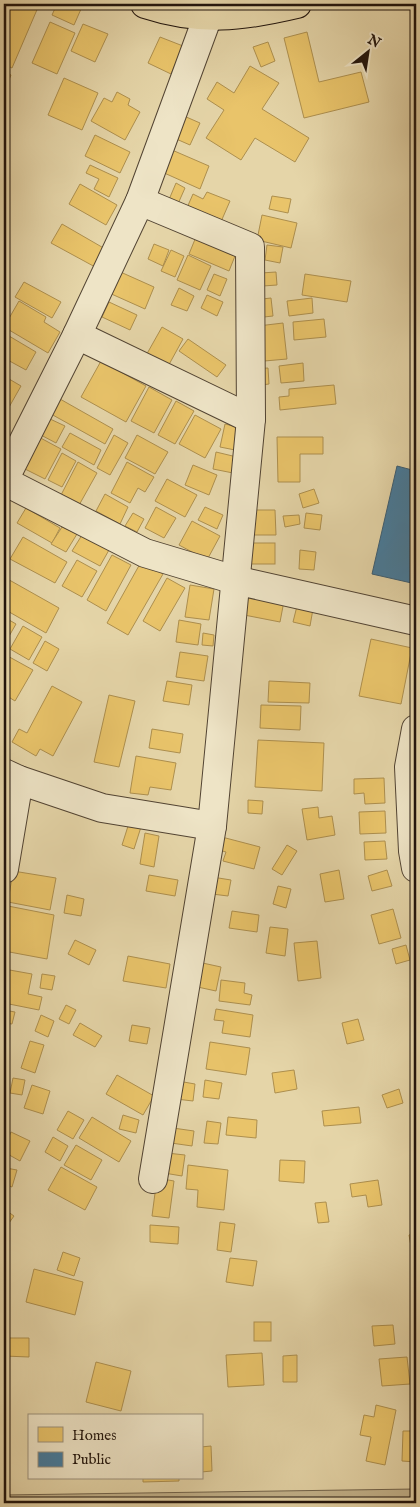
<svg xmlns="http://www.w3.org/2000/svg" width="420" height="1507" font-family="'IM FELL English',serif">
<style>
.green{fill:#c4b48d;stroke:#72644c}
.homes{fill:#e9c46a;stroke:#ad8f4e}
.public{fill:#457b9d;stroke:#3a5c72}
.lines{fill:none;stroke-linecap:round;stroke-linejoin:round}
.minor-casing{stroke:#524433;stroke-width:30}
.major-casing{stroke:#21140c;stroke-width:30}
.minor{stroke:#eee4c6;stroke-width:28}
.major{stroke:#e5d5a8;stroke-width:28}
</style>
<rect width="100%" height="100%" fill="#e5d5a8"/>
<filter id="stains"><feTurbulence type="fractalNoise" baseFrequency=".004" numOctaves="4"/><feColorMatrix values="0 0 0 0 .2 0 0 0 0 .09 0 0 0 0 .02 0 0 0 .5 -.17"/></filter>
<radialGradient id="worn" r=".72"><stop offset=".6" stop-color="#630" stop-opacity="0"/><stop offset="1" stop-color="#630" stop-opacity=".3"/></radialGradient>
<path class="green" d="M416,1489V1503H4V1495Z"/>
<g class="homes">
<path d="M11,4H35L39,5L12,68L4,64V20Z"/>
<path d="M57,4H69L81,9L74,25L52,15Z"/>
<path d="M50,22L75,33L57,74L32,63Z"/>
<path d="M83,24L108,34L95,62L71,51Z"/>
<path d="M307,32L319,82L361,72L369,102L304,118L284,38Z"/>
<path d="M160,37L183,46L171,74L148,63Z"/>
<path d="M268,42L275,61L261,67L253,47Z"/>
<path d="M250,66L279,83L262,109L309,138L295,162L255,138L241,160L206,138L224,110L207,99L217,82L234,93Z"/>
<path d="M4,72L11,75L4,92Z"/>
<path d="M64,78L98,93L82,130L48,115Z"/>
<path d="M117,92L130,99L128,105L140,112L125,140L91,121L104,98L112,102Z"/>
<path d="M184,116L200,123L190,145L174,138Z"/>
<path d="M95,135L130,152L120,173L85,156Z"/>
<path d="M172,150L209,166L200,189L162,172Z"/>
<path d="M90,165L118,178L109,197L94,189L99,179L86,173Z"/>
<path d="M176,183L185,188L177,206L168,202Z"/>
<path d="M80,184L117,205L106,225L69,204Z"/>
<path d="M207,192L230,201L220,224L186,210L193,194L203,199Z"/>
<path d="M272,196L291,199L288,213L269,209Z"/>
<path d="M262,215L297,223L291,248L257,240Z"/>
<path d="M62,224L107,250L97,268L51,243Z"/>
<path d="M198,232L228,245L225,252L235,256L229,271L189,254Z"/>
<path d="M154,244L169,250L163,266L148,259Z"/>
<path d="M267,245L283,247L280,263L265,260Z"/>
<path d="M171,250L184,256L175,277L161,271Z"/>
<path d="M188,255L211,266L200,290L177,280Z"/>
<path d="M116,270L154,287L145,309L107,292Z"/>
<path d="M276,272L277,285L263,286L261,273Z"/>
<path d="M214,274L227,279L220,296L207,290Z"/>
<path d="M305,274L351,281L347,302L302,295Z"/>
<path d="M24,282L61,302L52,318L15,297Z"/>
<path d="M179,288L194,296L187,311L171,305Z"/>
<path d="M207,295L223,302L217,316L201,308Z"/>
<path d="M271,298L273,316L255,318L253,300Z"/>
<path d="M312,298L313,313L289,316L287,301Z"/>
<path d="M19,301L46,317L44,322L60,332L48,353L4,327Z"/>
<path d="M109,302L137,315L130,330L102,317Z"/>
<path d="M324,319L326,337L294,340L293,322Z"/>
<path d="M283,323L287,359L253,362L258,326Z"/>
<path d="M162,327L183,339L166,370L144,359Z"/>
<path d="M4,333L36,352L26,370L4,358Z"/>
<path d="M188,339L226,365L217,377L179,351Z"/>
<path d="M101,361L146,386L126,422L81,397Z"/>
<path d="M303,363L304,381L281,383L279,366Z"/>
<path d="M268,368L269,384L254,386L252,369Z"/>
<path d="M4,376L21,386L4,416Z"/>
<path d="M334,385L336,404L280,410L279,397L289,396V389Z"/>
<path d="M149,387L172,400L154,433L131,421Z"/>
<path d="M60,399L113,429L105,444L51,414Z"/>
<path d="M176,401L194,411L175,444L158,435Z"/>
<path d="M195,415L221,429L205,458L179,444Z"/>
<path d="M48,418L65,426L56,443L39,434Z"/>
<path d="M225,424L245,429L240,451L220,447Z"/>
<path d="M70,433L101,450L94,465L62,447Z"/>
<path d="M35,435L61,449L45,479L19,466Z"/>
<path d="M114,435L128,443L110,475L97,468Z"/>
<path d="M137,435L168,452L155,474L125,458Z"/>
<path d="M277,437H323V454H300V482H278Z"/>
<path d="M216,452L241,458L238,474L213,469Z"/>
<path d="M62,453L76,461L62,487L48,480Z"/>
<path d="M78,462L97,473L78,507L60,497Z"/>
<path d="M127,462L154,477L145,492L138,488L130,503L111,493Z"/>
<path d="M193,465L217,475L209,495L185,485Z"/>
<path d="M167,479L197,495L185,517L155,501Z"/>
<path d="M314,489L319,503L303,508L299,494Z"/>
<path d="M105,494L128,507L120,524L96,511Z"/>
<path d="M156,507L176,518L164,538L145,528Z"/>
<path d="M205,507L223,515L217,529L198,520Z"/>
<path d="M26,508L60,528L52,543L17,523Z"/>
<path d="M253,510H275L276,535H254Z"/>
<path d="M133,513L144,519L137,532L125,526Z"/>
<path d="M306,513L322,515L320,530L304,528Z"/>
<path d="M299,515L300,524L285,527L283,516Z"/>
<path d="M192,521L220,536L207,560L179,545Z"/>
<path d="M62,527L77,534L66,552L51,544Z"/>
<path d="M82,535L109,550L100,566L72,551Z"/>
<path d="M23,537L67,562L55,583L10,559Z"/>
<rect x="249" y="543" width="26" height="21"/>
<path d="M300,550L316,552L314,570L299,569Z"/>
<path d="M112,555L131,565L106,611L87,600Z"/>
<path d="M77,560L97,571L82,597L62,586Z"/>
<path d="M141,562L163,574L128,635L107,623Z"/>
<path d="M4,577L59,608L46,633L4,609Z"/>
<path d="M167,578L185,588L160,631L143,621Z"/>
<path d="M190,585L214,589L209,620L185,617Z"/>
<path d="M244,593L284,601L280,622L239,614Z"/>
<path d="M297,606L313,609L310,626L293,622Z"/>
<path d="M4,617L16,624L4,645Z"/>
<path d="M179,620L201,624L198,645L176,642Z"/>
<path d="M23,626L42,637L29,660L10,649Z"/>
<path d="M203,633L214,635L213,646L202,645Z"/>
<path d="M371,639L412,648L401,704L359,696Z"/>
<path d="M45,641L59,649L47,671L33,663Z"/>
<path d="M180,652L208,656L204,681L176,677Z"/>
<path d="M4,654L33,670L15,701L7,696L4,701Z"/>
<path d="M167,681L192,685L189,705L163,701Z"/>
<path d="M269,681L310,683L309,703L268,702Z"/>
<path d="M52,686L82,702L53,756L40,749L36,756L12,742L19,729L27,733Z"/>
<path d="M109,695L135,701L119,767L94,762Z"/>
<path d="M261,705L301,706L300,730L260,728Z"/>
<path d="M152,729L183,734L180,753L149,748Z"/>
<path d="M258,740L324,743L322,791L255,787Z"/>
<path d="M136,756L176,763L171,790L150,787L148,795L130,793Z"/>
<path d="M384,778L385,803L365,804L364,793L354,794V779Z"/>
<path d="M248,800L263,801L262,814L248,813Z"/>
<path d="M318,807L319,818L332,816L335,835L307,840L302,809Z"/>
<path d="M385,811L386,833L360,834L359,812Z"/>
<path d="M129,823L141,827L134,849L122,845Z"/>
<path d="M145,833L159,836L154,867L140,864Z"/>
<path d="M218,836L260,847L254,869L223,861L226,852L215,849Z"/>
<path d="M385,841L387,859L365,860L364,842Z"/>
<path d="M287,845L297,851L282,875L272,869Z"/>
<path d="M339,870L344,899L325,902L320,874Z"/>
<path d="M387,870L392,886L372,891L368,876Z"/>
<path d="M13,871L56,878L50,910L8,902Z"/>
<path d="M149,875L178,880L175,896L146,891Z"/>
<path d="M206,876L231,880L228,896L204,893Z"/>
<path d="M278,886L291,889L286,908L273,904Z"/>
<path d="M67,895L84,899L81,916L64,913Z"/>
<path d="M8,906L54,915L47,959L4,951V929Z"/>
<path d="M393,909L401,938L379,944L371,915Z"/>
<path d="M232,911L259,915L257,932L229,928Z"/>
<path d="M270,927L288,929L285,956L266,953Z"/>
<path d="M75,940L96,950L89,965L68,954Z"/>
<path d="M317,941L321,978L298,981L294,943Z"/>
<path d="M406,945L410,960L396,964L392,949Z"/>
<path d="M128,956L170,964L166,988L123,981Z"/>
<path d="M198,962L221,967L216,991L193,986Z"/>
<path d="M4,969L32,974L28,994L42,997L39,1010L4,1003Z"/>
<path d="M42,974L55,976L52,990L40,988Z"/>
<path d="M221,980L245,983L244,993L252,995L250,1005L219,1001Z"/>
<path d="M66,1005L76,1010L69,1024L59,1019Z"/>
<path d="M216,1009L253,1015L250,1037L222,1033L224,1021L214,1020Z"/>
<path d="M4,1010L15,1012L12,1024L4,1023Z"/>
<path d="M41,1015L54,1021L48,1037L35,1031Z"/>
<path d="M358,1019L364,1040L347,1044L342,1023Z"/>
<path d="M80,1023L102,1036L95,1047L73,1035Z"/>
<path d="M132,1025L150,1028L147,1044L129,1041Z"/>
<path d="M30,1041L44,1045L35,1073L21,1068Z"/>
<path d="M210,1042L250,1048L246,1075L206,1069Z"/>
<path d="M294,1070L297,1089L275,1093L272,1073Z"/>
<path d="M117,1075L154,1096L143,1115L106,1094Z"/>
<path d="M13,1078L25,1080L22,1095L10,1093Z"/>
<path d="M205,1080L222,1083L219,1099L203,1097Z"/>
<path d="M178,1081L195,1084L193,1101L176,1099Z"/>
<path d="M32,1085L50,1091L43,1114L24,1108Z"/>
<path d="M399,1089L403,1103L387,1108L382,1095Z"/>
<path d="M359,1107L361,1123L324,1126L322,1111Z"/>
<path d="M68,1111L84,1120L73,1139L57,1130Z"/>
<path d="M123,1115L139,1120L136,1133L119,1129Z"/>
<path d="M92,1117L131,1141L119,1162L79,1138Z"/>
<path d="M228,1117L257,1120L256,1138L226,1135Z"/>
<path d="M207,1121L221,1123L218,1144L204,1143Z"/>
<path d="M166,1127L194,1131L192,1146L164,1142Z"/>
<path d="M11,1132L30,1141L20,1161L4,1152V1147Z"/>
<path d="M53,1137L68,1146L60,1161L45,1152Z"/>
<path d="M76,1145L102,1160L91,1180L64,1165Z"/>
<path d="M167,1153L185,1155L182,1176L164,1173Z"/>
<path d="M280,1160L305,1161L304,1183L279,1181Z"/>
<path d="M188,1165L228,1170L224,1210L197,1207L198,1190L186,1189Z"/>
<path d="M61,1167L97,1187L85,1210L48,1190Z"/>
<path d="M6,1168L17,1170L12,1187L4,1184V1176Z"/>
<path d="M157,1178L174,1181L169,1218L152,1216Z"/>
<path d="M378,1180L382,1205L368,1207L366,1195L352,1197L350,1184Z"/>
<path d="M326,1202L329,1222L318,1223L315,1203Z"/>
<path d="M4,1209L14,1216L4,1230Z"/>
<path d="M220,1222L235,1224L231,1252L217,1250Z"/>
<path d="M150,1225L179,1227L178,1244L150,1242Z"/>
<path d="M416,1233V1275L409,1235Z"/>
<path d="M63,1252L80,1258L74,1276L57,1270Z"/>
<path d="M230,1258L257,1261L253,1286L226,1282Z"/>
<path d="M34,1269L83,1282L75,1315L26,1302Z"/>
<rect x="254" y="1322" width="17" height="19"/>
<path d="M393,1325L395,1344L374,1346L372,1326Z"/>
<path d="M4,1338H29V1357L4,1356Z"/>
<path d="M262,1353L264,1385L228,1387L226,1355Z"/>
<path d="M297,1355V1382H283V1356Z"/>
<path d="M407,1357L410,1384L382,1386L379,1359Z"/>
<path d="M96,1362L131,1371L121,1411L86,1402Z"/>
<path d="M376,1405L396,1410L385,1465L366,1461L371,1437L360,1435L364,1415L374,1417Z"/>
<path d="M403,1431H416V1462L402,1461Z"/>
<path d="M211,1446L212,1471L201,1472V1447Z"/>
<path d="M143,1478H179V1481L143,1482Z"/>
</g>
<path class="public" d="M397,466L416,471V584L372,574Z"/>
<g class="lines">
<g class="minor-casing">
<g id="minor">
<path d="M140,201L250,247L251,419L212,826L153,1179"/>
<path d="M77,335L251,419"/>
<path d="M4,480L77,335L140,201L208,16"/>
<path d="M4,481L145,553L235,580L416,621"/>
<path d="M416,729L409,767L413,851L416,868"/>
<path d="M4,773L19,780L102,808L212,826"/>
<path d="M4,869L19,780"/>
</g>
</g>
<g class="major-casing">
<path id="major" d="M145,4C200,22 242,17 297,4"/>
</g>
<use href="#minor" class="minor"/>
<use href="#major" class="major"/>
</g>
<rect width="420" height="1507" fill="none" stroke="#e5d5a8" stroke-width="20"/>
<rect x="5" y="5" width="410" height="1497" fill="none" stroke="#21140c" stroke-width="2.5"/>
<rect x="10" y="10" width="400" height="1487" fill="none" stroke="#21140c"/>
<rect x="28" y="1414" width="175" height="65" fill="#eee4c6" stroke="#9c917c"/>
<rect x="38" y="1427" width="25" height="15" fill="#e9c46a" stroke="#9c917c"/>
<text x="72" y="1440" font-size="15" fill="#21140c">Homes</text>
<rect x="38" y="1452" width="25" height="15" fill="#457b9d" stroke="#9c917c"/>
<text x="72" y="1464" font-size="15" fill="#21140c">Public</text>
<g transform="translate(368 52) rotate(30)" stroke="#eee4c6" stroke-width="4" paint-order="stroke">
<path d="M0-4L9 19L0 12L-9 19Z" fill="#21140c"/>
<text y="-8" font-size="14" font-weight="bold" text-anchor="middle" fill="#21140c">N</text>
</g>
<rect width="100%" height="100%" filter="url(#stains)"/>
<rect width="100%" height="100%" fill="url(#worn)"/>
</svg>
